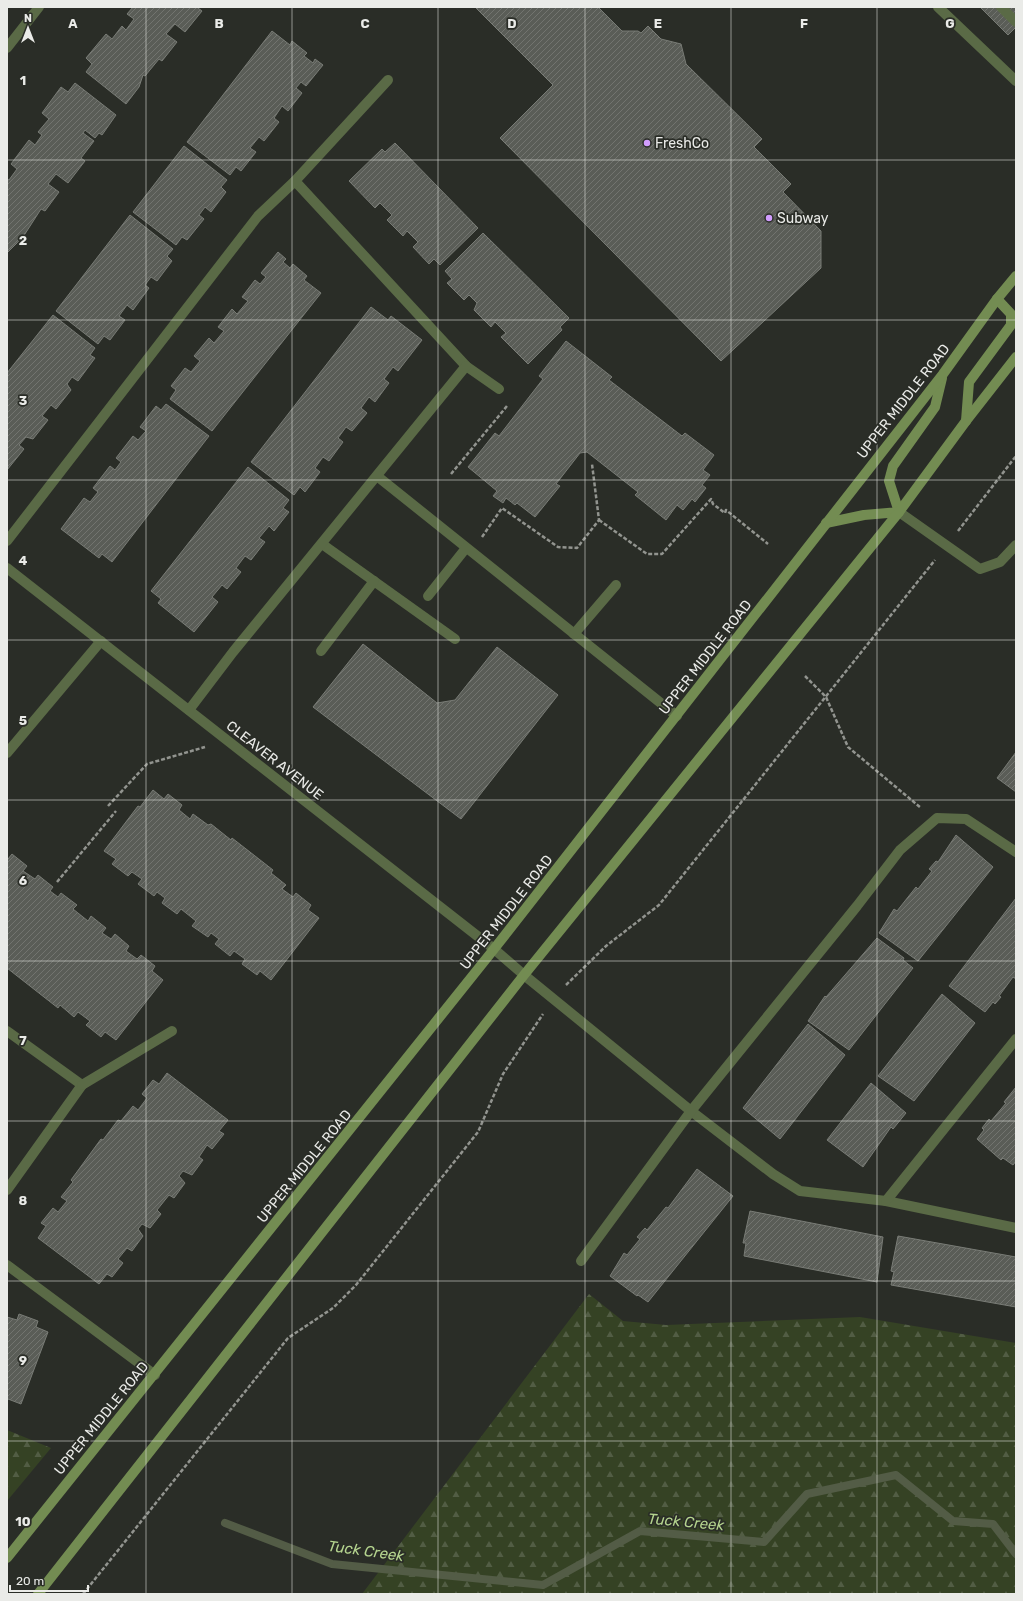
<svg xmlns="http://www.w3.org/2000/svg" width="1023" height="1601" font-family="Rubik,sans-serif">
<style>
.forest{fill:url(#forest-firs)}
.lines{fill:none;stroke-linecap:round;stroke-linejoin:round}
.stream{stroke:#535c46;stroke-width:8}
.building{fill:url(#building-hatch);stroke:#797c76}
.path{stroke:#92948f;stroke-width:2.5;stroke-dasharray:4 2;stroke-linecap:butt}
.service{stroke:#5a6a46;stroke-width:10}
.minor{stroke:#5a6a46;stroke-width:10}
.secondary{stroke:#738c52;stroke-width:10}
.grid{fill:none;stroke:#eaebe8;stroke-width:1;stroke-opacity:0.55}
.poi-dot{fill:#d19dfe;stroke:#2a2d27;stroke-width:1.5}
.labels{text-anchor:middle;stroke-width:3.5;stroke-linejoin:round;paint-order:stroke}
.poi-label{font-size:14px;fill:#eaebe8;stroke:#2a2d27;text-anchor:start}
.street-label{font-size:14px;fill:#eaebe8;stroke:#2a2d27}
.water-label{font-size:15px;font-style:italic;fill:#b5d48f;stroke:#2a2d27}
.grid-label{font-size:13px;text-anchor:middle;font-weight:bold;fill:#eaebe8;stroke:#2a2d27;stroke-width:3.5;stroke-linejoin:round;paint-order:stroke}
</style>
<defs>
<pattern id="forest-firs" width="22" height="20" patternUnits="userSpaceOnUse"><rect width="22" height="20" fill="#354224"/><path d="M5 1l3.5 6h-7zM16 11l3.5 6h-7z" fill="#525d44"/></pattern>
<pattern id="building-hatch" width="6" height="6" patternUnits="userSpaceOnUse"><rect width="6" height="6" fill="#5a5d57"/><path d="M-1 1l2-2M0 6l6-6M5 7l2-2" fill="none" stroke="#72746f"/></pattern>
</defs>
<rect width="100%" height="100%" fill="#2a2d27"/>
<g class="forest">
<path d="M589,1294L623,1321L666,1325L860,1317L1016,1343V1594H362Z"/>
<path d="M7,1430L51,1448L7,1501Z"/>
</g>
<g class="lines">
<path class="stream" d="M225,1523L332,1564L543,1585L640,1531L764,1542L807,1494L896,1475L953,1521L993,1524L1016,1554"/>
</g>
<g class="building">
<path d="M133,7H199L198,8L202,11L185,32L175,24L166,34L177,42L162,61L159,59L145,76L143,75L139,87L126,104L86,72L92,64L86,58L106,34L112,39L122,26L126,30L134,19L127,14Z"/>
<path d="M475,7H598L622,31H638L641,33L648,26L661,39L681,44L686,64L762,139L754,147L791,184L783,192L821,231V268L721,361L500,138L553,85Z"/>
<path d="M980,7H1016V27L1008,35Z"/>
<path d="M272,31L290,45L292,41L307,53L304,56L313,63L315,59L323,65L306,86L301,82L296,88L302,93L288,111L282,106L274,118L279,122L264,141L259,137L250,148L256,152L241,171L236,167L230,175L187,142Z"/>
<path d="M75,83L116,115L102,135L99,133L95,138L85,130L83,133L94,141L81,158L85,161L68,183L56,174L48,184L59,192L45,211L41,209L23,237L8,252L7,251V179L9,180L17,169L11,164L29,140L35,145L42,135L38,132L49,119L42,113L61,87L68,92Z"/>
<path d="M395,143L478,228L440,265L434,259L429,264L413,247L418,242L407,231L403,236L387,220L392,215L380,203L375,208L349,181L382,149L385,152Z"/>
<path d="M184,146L227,180L221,187L226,192L211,212L205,207L199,215L204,219L187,240L182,237L176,245L133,212Z"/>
<path d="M130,215L173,249L167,256L172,261L157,281L151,277L145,285L149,288L133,310L127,305L119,316L125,320L110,340L104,336L98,344L56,311Z"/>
<path d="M483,233L569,318L560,327L562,330L528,364L501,337L506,333L495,322L491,327L474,310L477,303L469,295L464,300L447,283L452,279L445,271Z"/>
<path d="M278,252L286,259L283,262L290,268L293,264L307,276L304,280L321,293L212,431L170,399L176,390L171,386L185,368L191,372L200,361L194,356L209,338L214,343L224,331L218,327L232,309L237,314L248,301L242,297L255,280L260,284L266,277L261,273Z"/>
<path d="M371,307L388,320L391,316L422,340L398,371L393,367L384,379L389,383L375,402L369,397L361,408L367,413L352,431L346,427L338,438L343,442L329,461L323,457L315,468L320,472L305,492L300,487L294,495L251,462Z"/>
<path d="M53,315L95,348L90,355L95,358L78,381L72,377L67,384L71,390L56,409L51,405L42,416L48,420L33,439L26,437L19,445L24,449L7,470V373Z"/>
<path d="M566,341L612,377L609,380L682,436L685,433L714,455L703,470L710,475L702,485L706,488L695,502L692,499L683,510L677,505L666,520L635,495L638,492L587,452L580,453L556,484L560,486L535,517L517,503L515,505L506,498L503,503L493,496L497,491L468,467L495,433L499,436L543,379L539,376Z"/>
<path d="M166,404L209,436L112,562L102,554L99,558L61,529L84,498L90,502L98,492L93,488L110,466L115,470L121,462L116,458L133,436L138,440L146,431L140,427L156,406L161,410Z"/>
<path d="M248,467L289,500L283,508L289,512L274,531L269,526L259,538L265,542L251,560L245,556L236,568L241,572L227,589L222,585L212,597L218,602L194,632L158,603L161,599L151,591Z"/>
<path d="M363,644L437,703L455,700L497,647L558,695L461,819L313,707Z"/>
<path d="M1016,752V792L997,778Z"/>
<path d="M153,790L164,799L168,794L182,805L179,810L190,819L193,814L208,825L211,824L231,840L232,838L273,870L271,873L286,885L282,889L293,897L296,893L311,905L308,910L319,918L271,980L260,971L257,975L242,964L245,959L234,951L230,956L215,944L219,939L211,933L208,937L192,926L196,921L181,909L177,914L162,903L165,898L157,892L154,896L138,884L142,879L132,872L128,876L112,864L116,859L104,851L138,806L140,807Z"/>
<path d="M956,835L993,867L918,961L879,933L894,909L897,911L916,887L918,889L932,871L929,869L936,861L938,862Z"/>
<path d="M12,854L27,866L23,871L35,879L38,875L53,887L50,891L58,897L61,893L77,905L73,909L88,921L91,916L106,928L102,933L111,939L115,934L129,946L126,951L137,959L141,955L155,966L152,971L163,980L116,1040L105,1032L101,1037L86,1025L90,1021L78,1012L74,1017L60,1005L58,1008L7,968V858L8,859Z"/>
<path d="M1016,898V979L1013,977L999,996L1001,997L995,1004L993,1002L985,1012L949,986Z"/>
<path d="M877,938L904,958L903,960L913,968L849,1050L808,1021L825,996L826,997Z"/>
<path d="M942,994L975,1023L914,1101L878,1076Z"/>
<path d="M808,1024L845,1055L780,1139L743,1108Z"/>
<path d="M167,1073L228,1120L219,1131L224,1134L212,1149L207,1145L199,1157L203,1160L192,1175L183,1171L179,1176L185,1183L174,1198L169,1195L157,1210L161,1214L150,1228L142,1224L138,1229L143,1236L132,1251L127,1248L118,1259L123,1263L112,1277L107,1274L99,1284L38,1238L46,1226L41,1223L53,1208L58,1212L67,1201L61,1197L73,1182L71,1180L101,1139L103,1140L118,1120L121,1121L133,1106L138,1110L147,1098L142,1094L153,1080L159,1084Z"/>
<path d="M871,1083L906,1113L893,1129L891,1127L863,1167L827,1140Z"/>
<path d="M1016,1087V1161L1013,1165L1003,1158L1001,1160L977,1139L984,1130L982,1128L989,1119L991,1121L1006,1103L1004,1102Z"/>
<path d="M697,1169L733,1196L648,1302L638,1295L637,1296L610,1276L624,1253L627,1255L640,1239L637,1237L645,1228L647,1230L666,1207L668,1208Z"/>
<path d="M750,1211L883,1237L877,1282L744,1256L746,1243H743Z"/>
<path d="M898,1236L1016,1257V1307L891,1285L894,1272L891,1271Z"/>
<path d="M19,1314L38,1321L36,1327L48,1332L21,1404L8,1399L7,1401V1317L17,1320Z"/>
</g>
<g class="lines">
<g class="path">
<path d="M451,474L507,406"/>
<path d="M599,520L647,554H662L711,499L713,504L725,513L726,510L768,544"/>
<path d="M958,531L1016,456"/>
<path d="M482,537L502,508L558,547L577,548L599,520L592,464"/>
<path d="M805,676L826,697L848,747L921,808"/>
<path d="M108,806L147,764L205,747"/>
<path d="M57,882L116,811"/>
<path d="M566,985L606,946L659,905L935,560"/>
<path d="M83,1594L288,1338L333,1308L356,1285L478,1132L503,1074L543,1014"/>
</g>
<g class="service">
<path d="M938,7L1016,81"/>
<path d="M1001,7L1016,22"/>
<path d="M295,181L466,366L499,389"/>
<path d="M377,476L677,716"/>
<path d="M899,512L980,569L1000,562L1016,545"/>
<path d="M7,541L258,216L295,181L388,80"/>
<path d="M322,544L455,639"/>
<path d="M428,596L466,548"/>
<path d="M574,634L616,585"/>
<path d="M321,651L374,581"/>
<path d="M189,710L233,652L466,366"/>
<path d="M7,753L101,641"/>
<path d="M524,975L691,1111L773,1174L800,1191L886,1201L1016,1228"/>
<path d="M7,1031L82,1085L7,1190"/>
<path d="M82,1085L172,1031"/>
<path d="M886,1201L1016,1039"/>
<path d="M581,1261L691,1111L857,906L900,850L937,818L966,819L1016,852"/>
<path d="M7,1265L155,1375"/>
</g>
<g class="minor">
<path d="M7,48L39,7"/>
<path d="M7,568L494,949L524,975"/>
</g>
<g class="secondary">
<path d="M966,421L969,382L1011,325V314L997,299"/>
<path d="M826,523L864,515L899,512L889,481L893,466L935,407L942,378"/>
<path d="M7,1558L494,949L943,374L997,299L1016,276"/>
<path d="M38,1594L524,975L899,512L966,421L1016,357"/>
</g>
</g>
<path class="grid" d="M146,7V1594M292,7V1594M438,7V1594M585,7V1594M731,7V1594M877,7V1594M7,160H1016M7,320H1016M7,480H1016M7,640H1016M7,800H1016M7,961H1016M7,1121H1016M7,1281H1016M7,1441H1016"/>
<g class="poi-dot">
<circle cx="647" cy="143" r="4"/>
<circle cx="769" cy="218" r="4"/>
</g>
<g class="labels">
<g class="poi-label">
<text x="655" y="148">FreshCo</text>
<text x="777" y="223">Subway</text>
</g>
<g class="street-label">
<text transform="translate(903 401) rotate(-52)" y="5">UPPER MIDDLE ROAD</text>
<text transform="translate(705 657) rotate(-52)" y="5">UPPER MIDDLE ROAD</text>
<text transform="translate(275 760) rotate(38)" y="5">CLEAVER AVENUE</text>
<text transform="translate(506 912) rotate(-52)" y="5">UPPER MIDDLE ROAD</text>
<text transform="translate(304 1166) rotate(-51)" y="5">UPPER MIDDLE ROAD</text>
<text transform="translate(101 1418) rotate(-51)" y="5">UPPER MIDDLE ROAD</text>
</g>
<g class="water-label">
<text transform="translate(686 1522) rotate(5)" y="5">Tuck Creek</text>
<text transform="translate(366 1551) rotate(8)" y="5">Tuck Creek</text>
</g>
</g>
<g class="grid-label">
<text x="73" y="28">A</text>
<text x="219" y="28">B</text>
<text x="365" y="28">C</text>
<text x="512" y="28">D</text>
<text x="658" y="28">E</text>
<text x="804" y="28">F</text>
<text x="950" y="28">G</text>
<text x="23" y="85">1</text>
<text x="23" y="245">2</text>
<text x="23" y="405">3</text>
<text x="23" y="565">4</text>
<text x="23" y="725">5</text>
<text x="23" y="885">6</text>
<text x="23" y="1045">7</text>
<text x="23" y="1205">8</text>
<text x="23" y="1365">9</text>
<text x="23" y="1526">10</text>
</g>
<rect width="1023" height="1601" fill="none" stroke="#eaebe8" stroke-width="16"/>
<g transform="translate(28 28)" stroke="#2a2d27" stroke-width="3" paint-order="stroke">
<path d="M0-3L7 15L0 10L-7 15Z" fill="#eaebe8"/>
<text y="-6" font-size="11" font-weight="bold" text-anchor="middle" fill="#eaebe8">N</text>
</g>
<path d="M10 1585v6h78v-6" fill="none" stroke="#eaebe8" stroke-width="2"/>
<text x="16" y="1585" font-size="12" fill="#eaebe8" stroke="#2a2d27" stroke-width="3" paint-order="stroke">20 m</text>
</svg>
